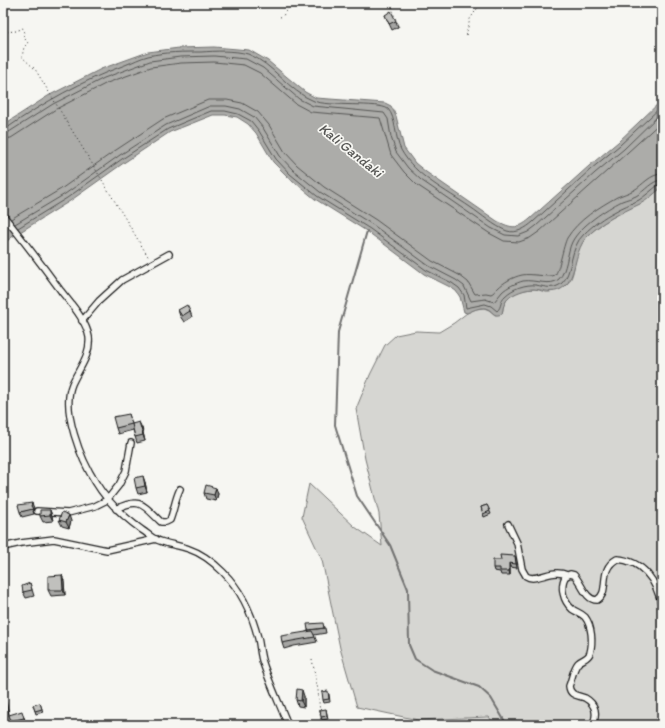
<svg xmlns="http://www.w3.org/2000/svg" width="665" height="728" font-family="Itim,sans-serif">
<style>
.green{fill:#d6d6d2;stroke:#797977}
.water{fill:#acaca9;stroke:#727271}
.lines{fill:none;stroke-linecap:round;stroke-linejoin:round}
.shore{stroke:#565654;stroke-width:1}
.stream{stroke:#727271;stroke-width:2}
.minor-casing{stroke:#1c1c1c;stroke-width:8}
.path{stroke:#1c1c1c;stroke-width:1;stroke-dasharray:1 3;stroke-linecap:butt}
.minor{stroke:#f6f6f2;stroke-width:5.5}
.wall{fill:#a5a5a3;stroke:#1c1c1c}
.shaded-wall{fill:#868684;stroke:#1c1c1c}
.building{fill:#c0c0bd;stroke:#1c1c1c}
.labels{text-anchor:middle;stroke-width:3.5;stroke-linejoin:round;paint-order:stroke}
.water-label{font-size:14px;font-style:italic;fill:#565654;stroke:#f6f6f2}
</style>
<rect width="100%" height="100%" fill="#f6f6f2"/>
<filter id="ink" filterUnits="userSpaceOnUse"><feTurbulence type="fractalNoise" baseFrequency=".025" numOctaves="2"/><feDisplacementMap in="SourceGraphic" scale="8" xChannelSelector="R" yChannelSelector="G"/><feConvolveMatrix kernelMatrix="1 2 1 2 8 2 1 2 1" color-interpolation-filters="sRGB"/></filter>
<g filter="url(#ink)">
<path class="green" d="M662,187V725H495L489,717L418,720L357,707L340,648L322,560L302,517L309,484L355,527L382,546L379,514L365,459L356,409L370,375L385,345L396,335L416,331L439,332L454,323L467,313L476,309L484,308L489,310L495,315L502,314C503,310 503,306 505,303C509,293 525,289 534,289C539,289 544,293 549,292C553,292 562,287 566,285C574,279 574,265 576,257C578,250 581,243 586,238C606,215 640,207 662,187Z"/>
<path class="water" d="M214,47L249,50L268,61L305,92L316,98L385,103L391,106L396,116L404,148L415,163L426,172L497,221C511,228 517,230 530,219L589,166L618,142L662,100V187C655,193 648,200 640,204C621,213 600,222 586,238C573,253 577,280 561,289C552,294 544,290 534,289C526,289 518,292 511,296C509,298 506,300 505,303C503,306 503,310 502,314C492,318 494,310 485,308C479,307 472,311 467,313L464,312L460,297L456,291L450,287L424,274L368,232L315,199L287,176L273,162L256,133L248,124L237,117L225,115H213L170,132L125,162L70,201L12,237L3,244V125L48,96L101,69L148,52L179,48Z"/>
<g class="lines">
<g class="shore">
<path d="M3,128H7C44,102 82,81 125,65C133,62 140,58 148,56C165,52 184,52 201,52C216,51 234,50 248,54C274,64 288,91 314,101C328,107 379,102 388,109C396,117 395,139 401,150C415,176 447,191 470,207C482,215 494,226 507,231C517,234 526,228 533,222L591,169L620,145L662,106"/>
<path d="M3,133L9,132L53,104L104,78L150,61L180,57L214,56L246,59L263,68L299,99L313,106L384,113L388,119L391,137L396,152L408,168L421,180L491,228L505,235L518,236L528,232L536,226L595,173L624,149L662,112"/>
<path d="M3,139L11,138L56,109L107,83L151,67L181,63L214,62L244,65L260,73L296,104L311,112L380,118L391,155L404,172L417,185L489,233L504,241L519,242L530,238L540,231C581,194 622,158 662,121"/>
<path d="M11,219L61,189L116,150L163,119L208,100H227L242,103L258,112L269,125L285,152L297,165L324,187L376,220L432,261L459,275L468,282L475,294L486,293L491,294C494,293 495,290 498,288C504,282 513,277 522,275C530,273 551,278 555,275C559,271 563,246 567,238C578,220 599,207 617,197C622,195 628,193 634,190C643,185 650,174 662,174"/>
<path d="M15,224L65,194L120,155L166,125L210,106H226L240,109L254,117L263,128L280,156L293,170L320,192L373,225L429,266L456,280L464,286L471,301L485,299L494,302C497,299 499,295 502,292C507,287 516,283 523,281C534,279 551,287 559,279C567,271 567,252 572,242C580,226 606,209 622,201C627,199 632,198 636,196C645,191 652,180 662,180"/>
<path d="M18,228L67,198L122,159L168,129L211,111H225L238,114L251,121L259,131L276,159L290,174L317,196L370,229L426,270L452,283L459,288L464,295L466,308L485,304L491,306L497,311C502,307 500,300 505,296C513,288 526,284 536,285C546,287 554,290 562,283C573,273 569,248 584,234C593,225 604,217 614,212C622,207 631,204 639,200C645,196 652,190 658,185H662"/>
</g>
<path class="stream" d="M367,231L338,332L335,425L357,496L390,545L408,589L409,645L415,659L432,670L479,687L491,698L507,725"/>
<g class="minor-casing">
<g id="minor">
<path d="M3,215C23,240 42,265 61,291C71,304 86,320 89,337C91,355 79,368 72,384C61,410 81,460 96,483C108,503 124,517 142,530C147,533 151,537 155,539C165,544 178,545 189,549C201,553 214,563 223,572C241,590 252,614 258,638C260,646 260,655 263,663C270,684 280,705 288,725"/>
<path d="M82,321L99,301L122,280L169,254"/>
<path d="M116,509C141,497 143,505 161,522H166L170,520C174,510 175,499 180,489"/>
<path d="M37,511L68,513L95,506L107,500L119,485L126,471L131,443"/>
<path d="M508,524L517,543L522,569L526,576C536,583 550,568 567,575"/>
<path d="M3,547L21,543L54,539L107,550L156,539"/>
<path d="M3,704L8,725"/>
<path d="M592,725C598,715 596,704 585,698C577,695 570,696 569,686C572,679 573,669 578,663C582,659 588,659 590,653C593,642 592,626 585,617C581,613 576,612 572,609C563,601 560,587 565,577L570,574L574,575C582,583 585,600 597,600C611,592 597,570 617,559C644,561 657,582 662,607"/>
</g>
</g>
<g class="path">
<path d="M391,3L394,15L399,27"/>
<path d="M280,17L283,16C285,11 289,8 290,3"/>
<path d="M3,32L16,31L23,28L25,39L28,43L24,47L22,57L35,69L149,258"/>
<path d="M466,35L470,19L481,3"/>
<path d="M312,659L318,690L321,725"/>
</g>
<use href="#minor" class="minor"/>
</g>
<g class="wall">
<path d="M385,15L396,21L398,27L392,30Z"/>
<path d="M178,310L190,311L192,317L184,322L180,316Z"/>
<path d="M129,414L132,424L142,428L145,441L137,443L133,430L118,434L116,428Z"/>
<path d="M145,482L147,492L138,494L136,488Z"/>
<path d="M216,488L218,494L216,501L206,499L204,493Z"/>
<path d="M487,505L491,514L484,517L481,507Z"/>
<path d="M34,508L33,511L34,514L22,517L20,512Z"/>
<path d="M50,510L52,516L53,521L43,522L40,516Z"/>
<path d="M59,520L71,521L69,528L62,526Z"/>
<path d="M515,556L517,568L510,567V575H501L500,572L494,571L493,568L501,560Z"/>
<path d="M62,575L64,581L65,595L51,596L48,590Z"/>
<path d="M30,583L34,596L26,598L23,592Z"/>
<path d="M325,628L326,633L314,635L317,642L294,646L284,649L282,643L308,631V630Z"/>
<path d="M329,694L330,702L324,703L323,700Z"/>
<path d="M304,696V707L298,706L296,700Z"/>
<path d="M40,703L43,712L36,714L33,705Z"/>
<path d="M326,709L328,719L322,720L321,717Z"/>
<path d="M24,717L26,723L21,725H12L11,721Z"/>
</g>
<g class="shaded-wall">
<path d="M139,422L142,428L145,441L143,435Z"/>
<path d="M143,476L145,482L147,492L145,486Z"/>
<path d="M216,488L218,494L216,501L214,495Z"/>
<path d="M32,503L34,508L33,511L31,506Z"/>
<path d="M50,510L52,516L53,521L50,515Z"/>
<path d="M69,515L71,521L69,528L66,522Z"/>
<path d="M509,563L510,567V575L509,571Z"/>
<path d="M62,575L64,581L65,595L63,590Z"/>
<path d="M302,690L304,696V707L301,701Z"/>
</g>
<g class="building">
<path d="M391,11L396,21L389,24L385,15Z"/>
<path d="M187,305L190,311L182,316L178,310Z"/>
<path d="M129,414L132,424L116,428L113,417Z"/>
<path d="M139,422L143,435L135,437L132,424Z"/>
<path d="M143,476L145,486L136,488L134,478Z"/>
<path d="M206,485L216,488L214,495L204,493Z"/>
<path d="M32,503L31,506L33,509L20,512L18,505Z"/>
<path d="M487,505L490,511L483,514L481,507Z"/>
<path d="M40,510H50V515L40,516Z"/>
<path d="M62,512L69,515L66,522L59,520Z"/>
<path d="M500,555L515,556L516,564L509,563V571H500V568H493V560H501Z"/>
<path d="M62,575L63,590H48V576Z"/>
<path d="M30,583L32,590L23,592L22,586Z"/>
<path d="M323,623L324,628L308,630L307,624Z"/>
<path d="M312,631L315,637L292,641L282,643L281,636Z"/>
<path d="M297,689L302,690L301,701L296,700Z"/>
<path d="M328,691L329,699L323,700L322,692Z"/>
<path d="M40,703L42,709L35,711L33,705Z"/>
<path d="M326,709L327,716L321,717L320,710Z"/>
<path d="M22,711L24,718L11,721L9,715Z"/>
</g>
</g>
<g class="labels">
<g class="water-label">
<text transform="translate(351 150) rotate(39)" y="5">Kali Gandaki</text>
</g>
</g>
<rect width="665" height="728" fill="none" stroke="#f6f6f2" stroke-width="16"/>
<rect x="8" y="8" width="649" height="712" fill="none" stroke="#1c1c1c" stroke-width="1.5" filter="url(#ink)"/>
</svg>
